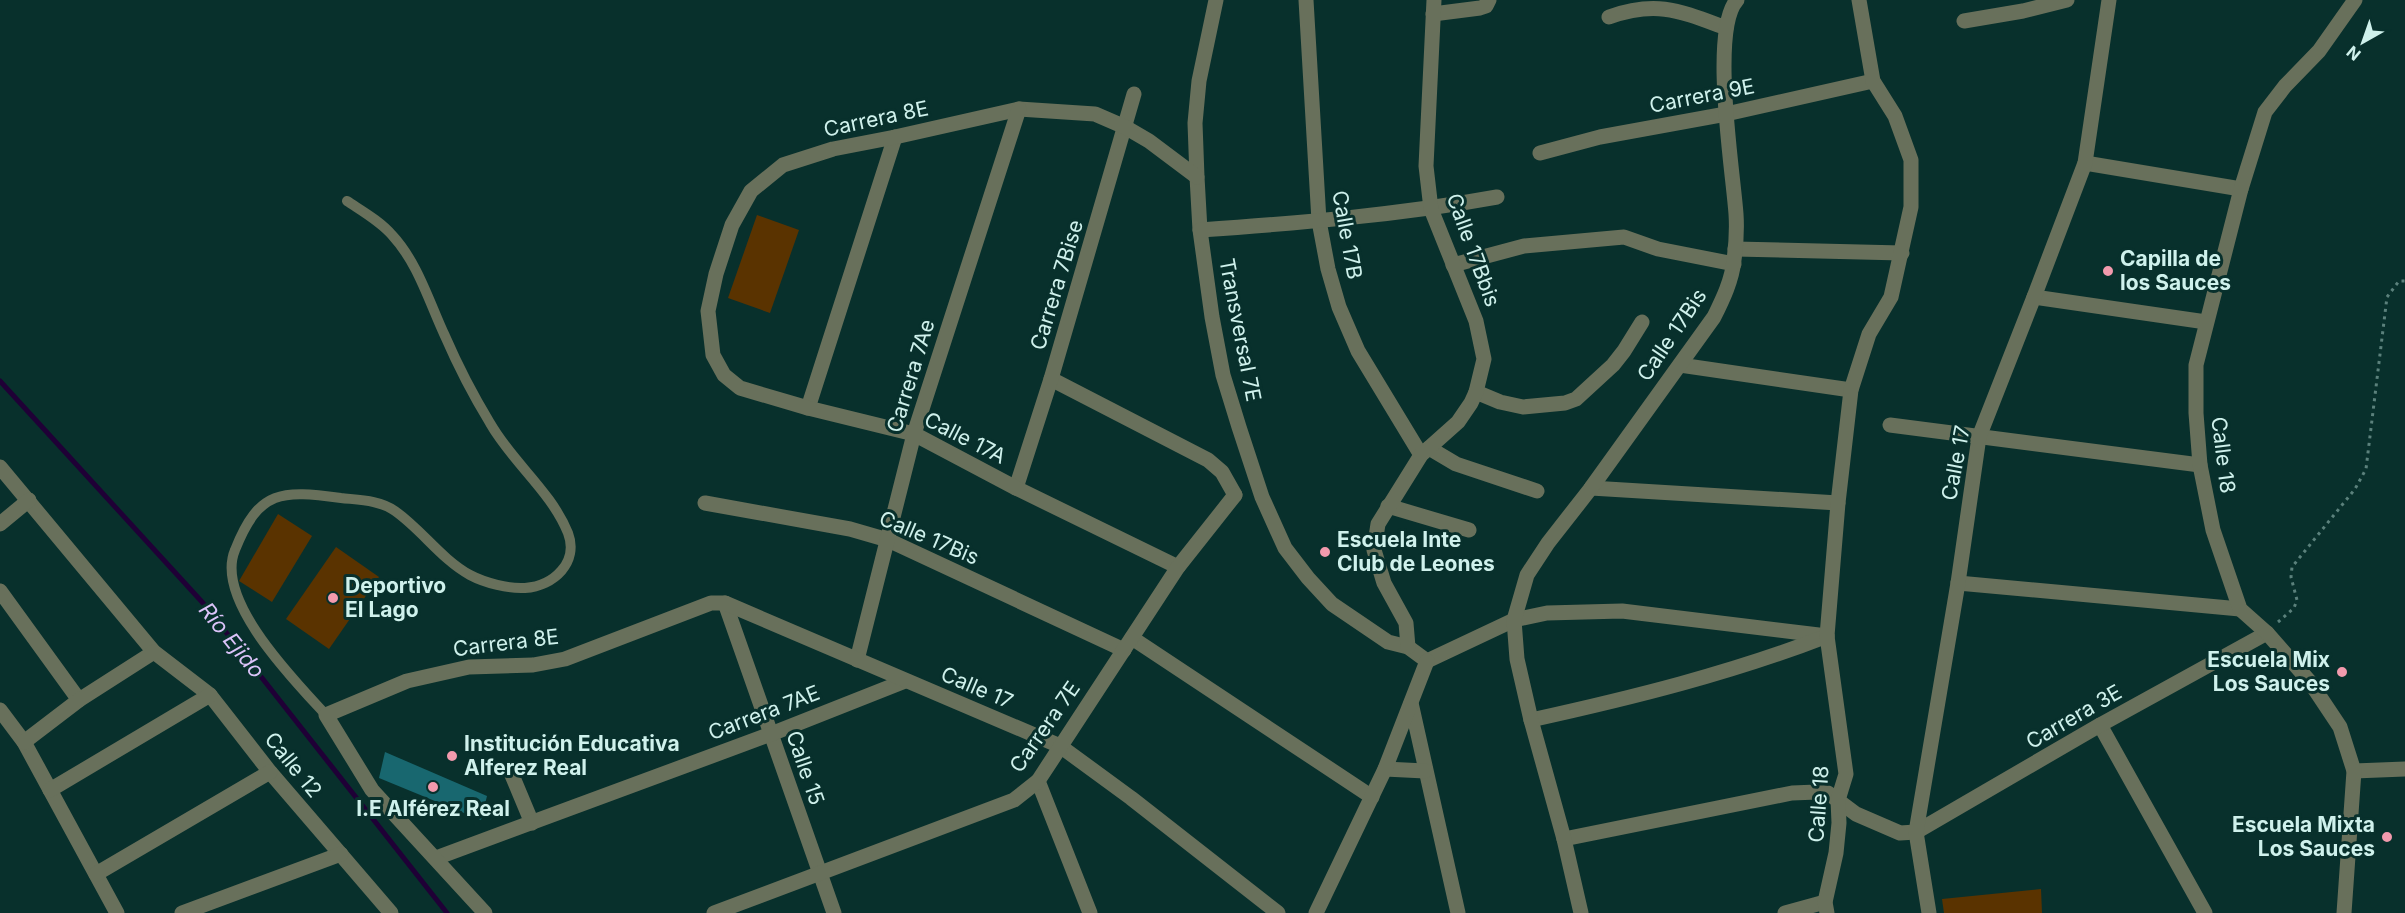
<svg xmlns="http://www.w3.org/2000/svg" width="2405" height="913" font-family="Inter,sans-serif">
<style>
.green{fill:#5a3300}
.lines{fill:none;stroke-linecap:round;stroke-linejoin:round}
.stream{stroke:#1f0036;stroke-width:5}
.building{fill:#18676f}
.path{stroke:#5b817c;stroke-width:3;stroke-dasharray:3 4.5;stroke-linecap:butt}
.lane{stroke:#68705b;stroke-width:10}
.street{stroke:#68705b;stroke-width:15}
.poi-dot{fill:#f29aad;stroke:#08302c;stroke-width:2}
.labels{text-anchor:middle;stroke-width:6;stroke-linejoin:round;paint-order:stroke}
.street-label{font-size:21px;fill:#cff1ec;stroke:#08302c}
.poi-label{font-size:21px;font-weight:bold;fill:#cff1ec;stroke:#08302c;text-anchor:start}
.water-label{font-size:22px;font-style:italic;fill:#dbc3f9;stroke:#08302c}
</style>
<rect width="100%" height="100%" fill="#08302c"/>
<g class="green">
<path d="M757,215L799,230L770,313L728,298Z"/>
<path d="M278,514L312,536L272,602L239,581Z"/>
<path d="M336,547L379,577L329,649L286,619Z"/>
<path d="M2041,889L2042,913H1944L1942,899Z"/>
</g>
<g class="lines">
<path class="stream" d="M0,381L203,603L447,913"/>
</g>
<path class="building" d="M385,752L487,796L481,820L379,778Z"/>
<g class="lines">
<path class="path" d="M2278,622L2294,608L2297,600L2291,577L2292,567L2355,489L2366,469L2387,297L2399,281H2405"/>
<path class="lane" d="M326,715C295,681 214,600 235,550C259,489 282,490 341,498C359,500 380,500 395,511C422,530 441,559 470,575C485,583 509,589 525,588C554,586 579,562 568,533C551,491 512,462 490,423C473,395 458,366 445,336C429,302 418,263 392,235C380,221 362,211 347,201"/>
<g class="street">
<path d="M1216,0L1199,81L1195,123L1197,177L1200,230L1212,317L1223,375L1239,427L1262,497L1285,548L1308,578L1332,604L1388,642L1408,647L1427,661"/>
<path d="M1306,0L1319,221L1328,269L1339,307L1358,351L1421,455"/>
<path d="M1433,14L1480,8L1486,6L1489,0"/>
<path d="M1609,17C1657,0 1680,11 1726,28"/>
<path d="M1964,21L2023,11L2067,0"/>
<path d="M1540,153L1600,137L1726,114L1873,81"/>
<path d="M2085,163L2241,189"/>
<path d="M1200,230C1300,223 1398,215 1497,197"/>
<path d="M1735,249L1902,253"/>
<path d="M1453,265L1524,246L1624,237L1658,249L1734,264"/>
<path d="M2034,297L2206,322"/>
<path d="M1680,365L1851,390"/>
<path d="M1051,379L1208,460L1222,472L1235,495"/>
<path d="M1476,392L1500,402L1523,407L1565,403L1576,399L1613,365L1624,351L1642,322"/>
<path d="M808,408L895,137"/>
<path d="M1890,425L2200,465"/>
<path d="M1429,448L1456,464L1537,491"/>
<path d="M0,467L154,652L210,695L270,772L391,913"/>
<path d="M1016,488L1051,379L1134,94"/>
<path d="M1591,488L1838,503"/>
<path d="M705,503L850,529L888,540L1124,650"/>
<path d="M1388,506L1469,530"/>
<path d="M0,524L29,500"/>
<path d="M1178,567L1016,488L914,434L808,408L740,388L724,375L713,355L708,311L716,274L732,225L751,191L783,165L833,149L895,137L1019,109L1095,114L1125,127L1149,141L1197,177"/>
<path d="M1958,583L2240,609"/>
<path d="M0,591L79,700"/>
<path d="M725,603L834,913"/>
<path d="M1132,638L1372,797"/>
<path d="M1408,647L1406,623L1384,583L1374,550L1378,524L1421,455L1458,422L1471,403L1476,392L1484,359L1476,321L1431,209L1426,166L1434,0"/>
<path d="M857,660L914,434L1019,109"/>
<path d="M1427,661L1514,620L1547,613L1622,611L1827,636"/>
<path d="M1411,703L1458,913"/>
<path d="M0,710L24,742L117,913"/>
<path d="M1531,720C1631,698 1732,673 1827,636"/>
<path d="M2100,725L2205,913"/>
<path d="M24,742L79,700L154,652"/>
<path d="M509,768L532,823"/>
<path d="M1385,769L1425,771"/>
<path d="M2354,771L2405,769"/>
<path d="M1038,781L1090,913"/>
<path d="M50,790L210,695"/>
<path d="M1564,839L1792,793L1817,792L1828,793L1856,814L1900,833L1916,832L2100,725L2267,633"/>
<path d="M436,858L771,734L905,681"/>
<path d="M96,874L270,772"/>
<path d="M182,913L341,854"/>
<path d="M485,913L372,790L326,715L407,681L469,667L533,665L565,659L711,603H725L1060,746L1131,798L1278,913"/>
<path d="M714,913L1014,800L1038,781L1178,567L1235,495"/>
<path d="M1316,913L1385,769L1427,661"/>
<path d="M1581,913L1564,839L1531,720L1517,659L1514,620L1527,575L1548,543L1591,488L1714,317C1723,299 1732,280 1734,260C1736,245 1737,229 1736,214C1733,171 1710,30 1737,0"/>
<path d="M1785,913L1825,902"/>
<path d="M1827,913L1825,902L1836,853L1839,823L1838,800L1846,774L1827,636L1838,503L1851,390L1869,334L1891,297L1911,207V160L1895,116L1873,81L1859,0"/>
<path d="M1929,913L1916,832L1958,583L1979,437L2034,297L2085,163L2109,0"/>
<path d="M2344,913L2354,771L2340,727L2310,682L2267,633L2240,609L2213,530L2200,465L2196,413V365L2241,189L2265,112L2285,86L2319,51L2355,0"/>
</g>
</g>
<g class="poi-dot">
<circle cx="2108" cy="271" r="6"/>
<circle cx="1325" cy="552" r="6"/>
<circle cx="333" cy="598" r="6"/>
<circle cx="2342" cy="672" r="6"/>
<circle cx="452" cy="756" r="6"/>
<circle cx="433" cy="787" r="6"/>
<circle cx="2387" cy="837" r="6"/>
</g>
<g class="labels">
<g class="street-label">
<text transform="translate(1702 96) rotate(-11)" y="7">Carrera 9E</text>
<text transform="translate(876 119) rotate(-12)" y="7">Carrera 8E</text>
<text transform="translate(1347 235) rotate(80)" y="7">Calle 17B</text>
<text transform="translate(1473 250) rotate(70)" y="7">Calle 17Bbis</text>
<text transform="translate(1057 285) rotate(-73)" y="7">Carrera 7Bise</text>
<text transform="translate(1240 330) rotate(79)" y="7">Transversal 7E</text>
<text transform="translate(1672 335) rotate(-56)" y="7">Calle 17Bis</text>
<text transform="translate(911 376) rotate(-73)" y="7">Carrera 7Ae</text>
<text transform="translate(965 438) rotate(27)" y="7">Calle 17A</text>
<text transform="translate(2223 455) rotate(83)" y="7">Calle 18</text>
<text transform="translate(1956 463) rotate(-79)" y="7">Calle 17</text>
<text transform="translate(929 538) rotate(23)" y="7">Calle 17Bis</text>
<text transform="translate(506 643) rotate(-7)" y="7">Carrera 8E</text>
<text transform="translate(977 688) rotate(23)" y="7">Calle 17</text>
<text transform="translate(764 713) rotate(-21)" y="7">Carrera 7AE</text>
<text transform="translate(2074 717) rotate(-30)" y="7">Carrera 3E</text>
<text transform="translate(1045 727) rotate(-55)" y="7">Carrera 7E</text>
<text transform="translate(293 765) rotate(51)" y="7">Calle 12</text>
<text transform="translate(805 768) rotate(71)" y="7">Calle 15</text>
<text transform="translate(1819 804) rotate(-86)" y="7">Calle 18</text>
</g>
<g class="poi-label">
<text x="2120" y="266">Capilla de<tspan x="2120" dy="24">los Sauces</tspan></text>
<text x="1337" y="547">Escuela Inte<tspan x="1337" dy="24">Club de Leones</tspan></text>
<text x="345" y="593">Deportivo<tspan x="345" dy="24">El Lago</tspan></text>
<text x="2330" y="667" text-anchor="end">Escuela Mix<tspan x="2330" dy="24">Los Sauces</tspan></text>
<text x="464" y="751">Institución Educativa<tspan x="464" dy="24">Alferez Real</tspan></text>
<text x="433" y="816" text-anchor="middle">I.E Alférez Real</text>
<text x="2375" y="832" text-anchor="end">Escuela Mixta<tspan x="2375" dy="24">Los Sauces</tspan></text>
</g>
<g class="water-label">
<text transform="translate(232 640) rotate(51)" y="8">Río Ejido</text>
</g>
</g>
<g transform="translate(2363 42) rotate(220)" stroke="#08302c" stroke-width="4.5" paint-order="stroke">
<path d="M0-4.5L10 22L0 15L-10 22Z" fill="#cff1ec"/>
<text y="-9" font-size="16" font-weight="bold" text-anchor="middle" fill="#cff1ec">N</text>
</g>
</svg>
